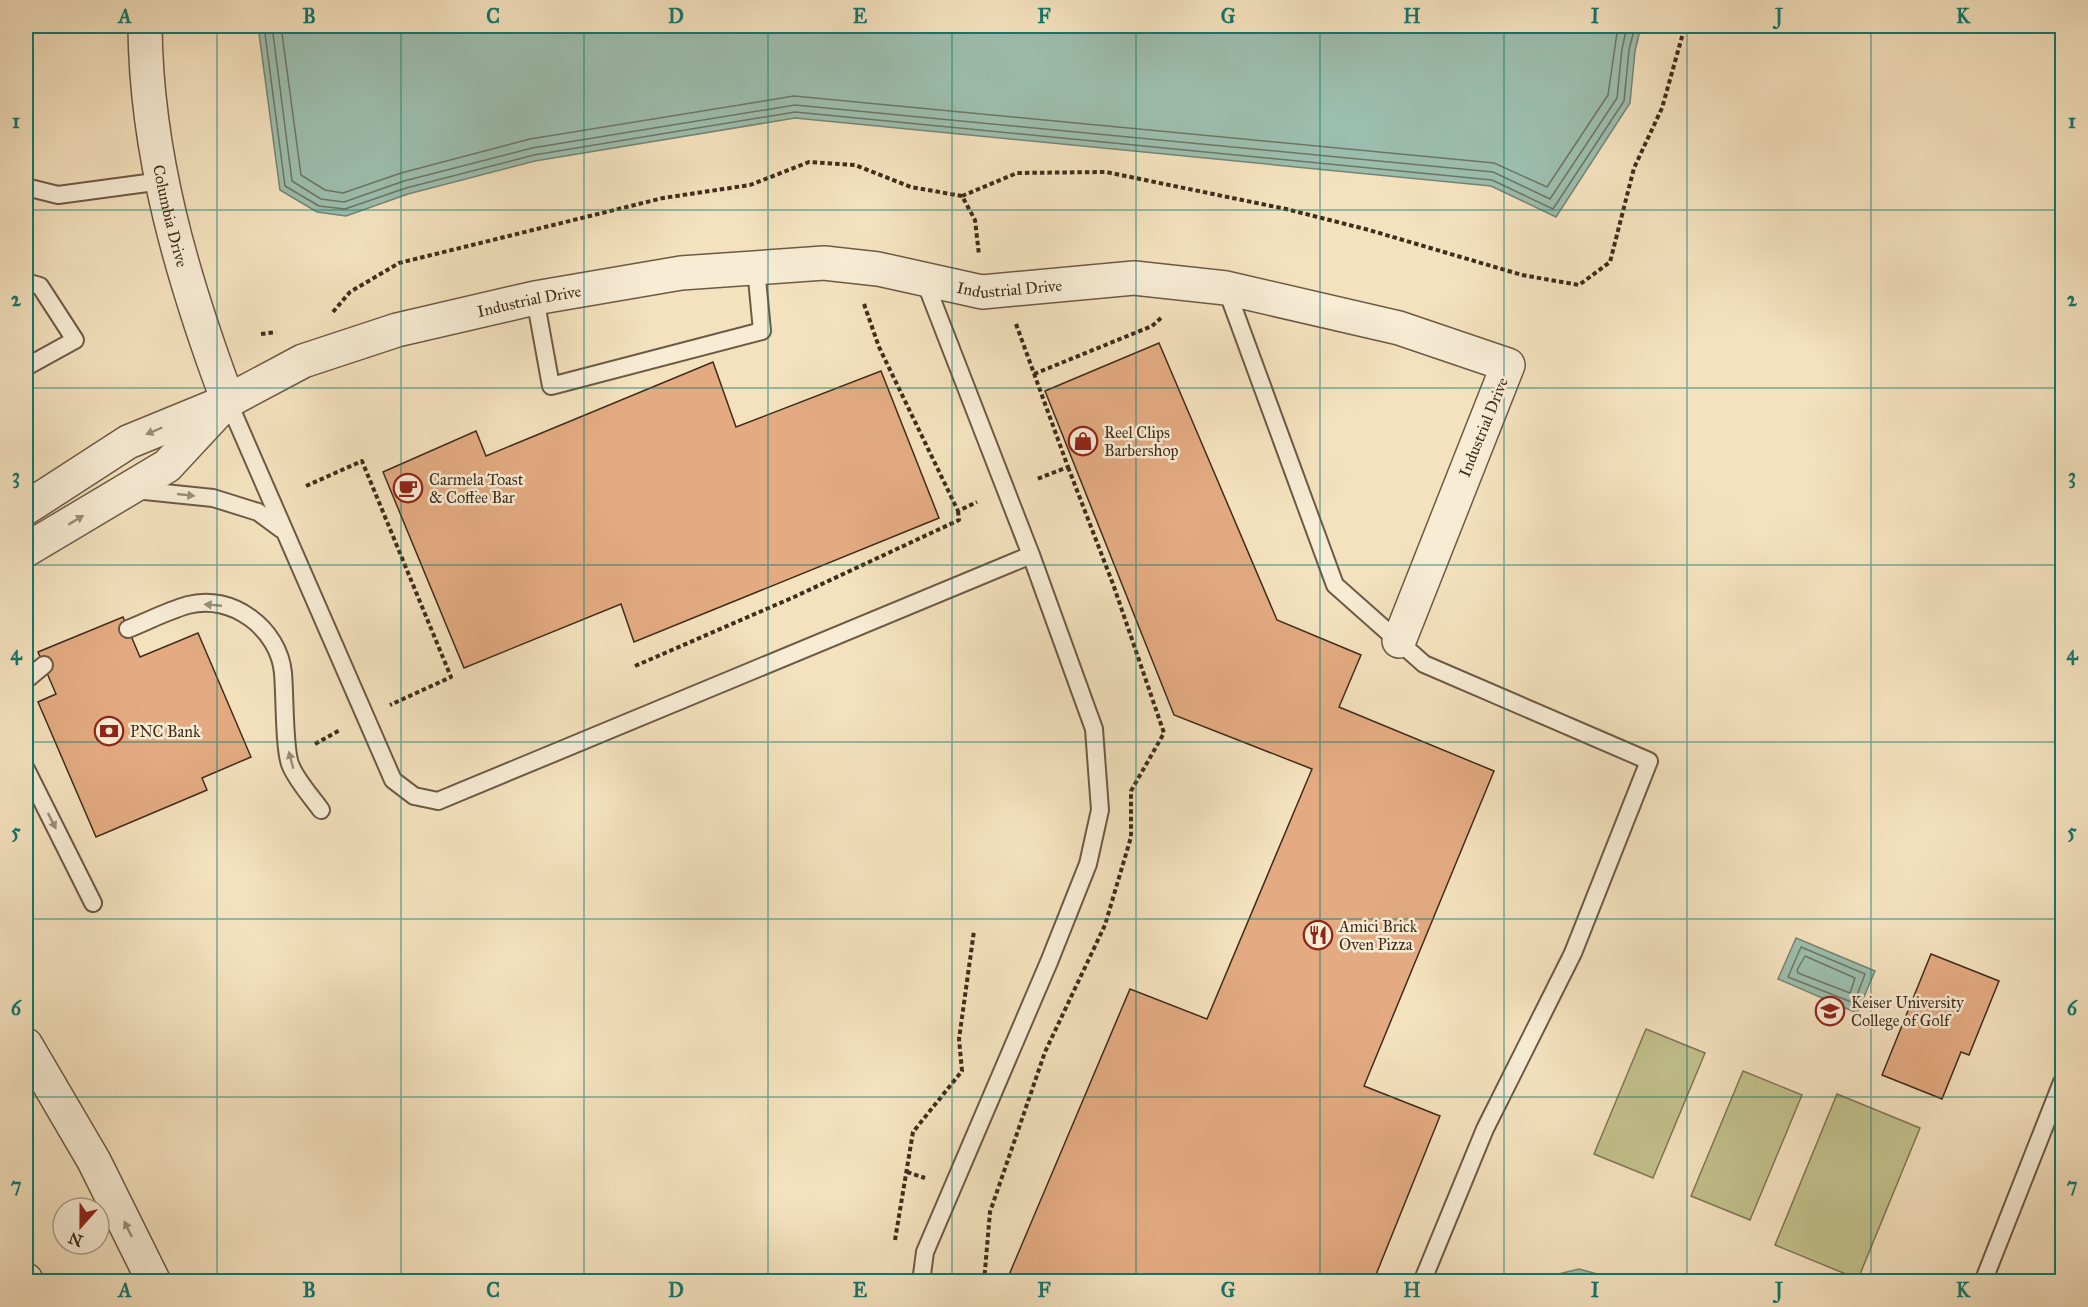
<svg xmlns="http://www.w3.org/2000/svg" width="2088" height="1307" font-family="'IM FELL Great Primer',serif">
<style>
.green{fill:#c2c18c;stroke:#817654;stroke-width:1.5}
.water{fill:#9cbeae;stroke:#778473;stroke-width:1.5}
.lines{fill:none;stroke-linecap:round;stroke-linejoin:round}
.shore{stroke:#6e7564;stroke-width:1.5}
.building{fill:#e4ab82;stroke:#402c1b;stroke-width:1.5}
.service-casing{stroke:#6d5a44;stroke-width:20}
.minor-casing{stroke:#6d5a44;stroke-width:36}
.tertiary-casing{stroke:#6d5a44;stroke-width:36}
.path{stroke:#402c1b;stroke-width:4;stroke-dasharray:4.5 3;stroke-linecap:butt}
.service{stroke:#f8ecd5;stroke-width:16}
.minor{stroke:#f8ecd5;stroke-width:33}
.tertiary{stroke:#f8ecd5;stroke-width:33}
.oneway{fill:#9c8c78}
.grid{fill:none;stroke:#0f766e;stroke-width:1.5;stroke-opacity:0.55}
.labels{text-anchor:middle;stroke-width:5;stroke-linejoin:round;paint-order:stroke}
.street-label{font-size:16px;fill:#402c1b;stroke:#f8ecd5}
.poi-label{font-size:16px;fill:#402c1b;stroke:#f8ecd5;text-anchor:start}
.neatline{fill:none;stroke:#0f766e;stroke-width:2}
.grid-label{font-size:20px;text-anchor:middle;font-weight:bold;fill:#0f766e}
</style>
<rect width="100%" height="100%" fill="#f4e2be"/>
<filter id="stains"><feTurbulence type="fractalNoise" baseFrequency=".00333" numOctaves="4"/><feColorMatrix values="0 0 0 0 .2 0 0 0 0 .09 0 0 0 0 .02 0 0 0 .5 -.17"/></filter>
<radialGradient id="worn" r=".72"><stop offset=".6" stop-color="#630" stop-opacity="0"/><stop offset="1" stop-color="#630" stop-opacity=".3"/></radialGradient>
<g class="green">
<path d="M1646,1029L1705,1053L1653,1178L1594,1154Z"/>
<path d="M1743,1071L1802,1095L1750,1220L1691,1196Z"/>
<path d="M1837,1094L1920,1128L1858,1279L1775,1245Z"/>
</g>
<g class="water">
<path d="M258,26H1641L1635,51L1630,103L1556,217L1491,186L795,118L535,161L408,194L346,216L317,212L280,190Z"/>
<path d="M1796,938L1875,971L1857,1013L1778,979Z"/>
<path d="M1579,1269L1623,1281H1533L1534,1280Z"/>
</g>
<g class="lines">
<g class="shore">
<path d="M264,26L285,186L319,206L345,209L406,188L534,155L795,112L1492,180L1553,209L1624,101L1629,50L1635,26"/>
<path d="M272,26L292,181L321,199L344,202L404,181L532,148L795,105L1493,172L1550,199L1617,98L1622,49L1627,26"/>
<path d="M281,26L301,175L325,190L343,193L401,173L530,139L794,96L1494,163L1547,187L1608,95L1618,26"/>
<path d="M1801,947L1865,974L1854,1003L1788,977Z"/>
<path d="M1805,956L1855,978L1850,993L1798,973L1797,970Z"/>
</g>
</g>
<g class="building">
<path d="M1159,343L1277,620L1361,655L1339,707L1494,771L1364,1086L1440,1116L1373,1282H1006L1130,989L1207,1019L1312,769L1174,715L1045,391Z"/>
<path d="M713,362L736,427L881,371L939,518L634,642L621,604L464,668L383,472L476,431L486,456Z"/>
<path d="M123,617L140,657L198,633L251,757L202,778L207,790L96,837L38,702L56,694L38,652Z"/>
<path d="M1931,954L1999,981L1969,1055L1961,1052L1942,1099L1882,1075Z"/>
</g>
<g class="lines">
<g class="service-casing">
<g id="service">
<path d="M26,187L58,195L162,181"/>
<path d="M26,282L40,286L75,340L26,367"/>
<path d="M1226,288L1335,585L1424,664L1649,761L1573,953L1485,1129L1422,1282"/>
<path d="M535,298L551,386L762,331L756,268"/>
<path d="M228,401L393,780L414,796L438,801L1031,555"/>
<path d="M135,490L213,498L258,512L281,529"/>
<path d="M128,629C148,621 167,611 188,605C232,593 279,629 283,673C285,695 284,747 290,764C296,780 311,796 321,810"/>
<path d="M26,680L44,665"/>
<path d="M26,769L93,903"/>
<path d="M921,1282L925,1252L1049,962L1088,864L1100,810L1094,729L1031,555L924,279"/>
<path d="M1983,1282L2062,1082"/>
</g>
</g>
<g class="minor-casing">
<g id="minor">
<path id="s1" d="M145,26C146,156 183,280 228,401"/>
<path id="s2" d="M26,508L128,442L228,401L303,361L397,330L535,298L681,273L824,263L878,269L982,292L1134,278L1226,288L1399,328L1508,365L1399,641"/>
<path d="M26,550L167,466L220,409"/>
</g>
</g>
<g class="tertiary-casing">
<g id="tertiary">
<path d="M26,1045L94,1161L154,1282"/>
<path d="M26,1280V1282"/>
</g>
</g>
<g class="path">
<path d="M962,196L1017,173L1106,172L1286,209L1369,230L1522,275L1579,285L1610,262L1634,168L1662,108L1685,26"/>
<path d="M864,304L879,347L958,511L977,502"/>
<path d="M333,312L350,292L399,263L663,198L750,185L809,162L855,165L911,187L962,196L975,220L979,255"/>
<path d="M1016,324L1068,467L1037,479"/>
<path d="M261,334L276,332"/>
<path d="M1034,374L1152,326L1162,317"/>
<path d="M306,486L362,461L451,677L390,705"/>
<path d="M635,666L794,597L959,520L958,511"/>
<path d="M315,744L340,730"/>
<path d="M907,1172L925,1178"/>
<path d="M895,1240L913,1132L962,1071L959,1039L974,931"/>
<path d="M984,1282L990,1212L1045,1052L1105,925L1131,837V791L1164,733L1113,584L1068,467"/>
</g>
<use href="#service" class="service"/>
<use href="#minor" class="minor"/>
<use href="#tertiary" class="tertiary"/>
</g>
<defs><path id="oneway-solid" d="M-6-.8H1V-3.2L6.5 0L1 3.2V.8H-6Z" transform="scale(1.5)"/></defs>
<g class="oneway">
<use href="#oneway-solid" transform="translate(154 431) rotate(157)"/>
<use href="#oneway-solid" transform="translate(186 495) rotate(6)"/>
<use href="#oneway-solid" transform="translate(76 520) rotate(-31)"/>
<use href="#oneway-solid" transform="translate(213 605) rotate(-175)"/>
<use href="#oneway-solid" transform="translate(291 760) rotate(-105)"/>
<use href="#oneway-solid" transform="translate(52 821) rotate(63)"/>
<use href="#oneway-solid" transform="translate(128 1229) rotate(-116)"/>
</g>
<path class="grid" d="M217,26V1282M401,26V1282M584,26V1282M768,26V1282M952,26V1282M1136,26V1282M1320,26V1282M1504,26V1282M1687,26V1282M1871,26V1282M26,210H2062M26,388H2062M26,565H2062M26,742H2062M26,919H2062M26,1097H2062"/>
<defs>
<g id="shop-ring" transform="scale(1.5)"><circle r="9.5" fill="#f8ecd5" stroke="#8f2418" stroke-width="1.5"/><path d="M-5-2.5h2.3a2.7 3.5 0 0 1 5.4 0H5L5.5 6h-11ZM-1.5-2.5h3a1.5 2.3 0 0 0-3 0Z" fill="#8f2418"/></g>
<g id="cafe-ring" transform="scale(1.5)"><circle r="9.5" fill="#f8ecd5" stroke="#8f2418" stroke-width="1.5"/><path d="M-5.5-4.5H6V0H3Q3 3.5 0 3.5H-2.5Q-5.5 3.5-5.5 0ZM3-3.2v2h1.7v-2ZM-6 4.5H4V6H-6Z" fill="#8f2418"/></g>
<g id="bank-ring" transform="scale(1.5)"><circle r="9.5" fill="#f8ecd5" stroke="#8f2418" stroke-width="1.5"/><path d="M-6-4H6V4H-6ZM0-2.3a2.3 2.3 0 1 0 0 4.6a2.3 2.3 0 1 0 0-4.6Z" fill="#8f2418"/></g>
<g id="restaurant-ring" transform="scale(1.5)"><circle r="9.5" fill="#f8ecd5" stroke="#8f2418" stroke-width="1.5"/><path d="M-5-6h1v4h1v-4h1v4h1v-4h1v5L-1.5 .5V6h-2V.5L-5-1ZM5-6V6H3V1.5H1.5Q1.5-4 5-6Z" fill="#8f2418"/></g>
<g id="university-ring" transform="scale(1.5)"><circle r="9.5" fill="#f8ecd5" stroke="#8f2418" stroke-width="1.5"/><path d="M0-5L7-2L0 1L-7-2ZM-4 1L0 2.5L4 1V4Q0 6-4 4Z" fill="#8f2418"/></g>
</defs>
<g fill-rule="evenodd">
<use href="#shop-ring" x="1083" y="441"/>
<use href="#cafe-ring" x="408" y="488"/>
<use href="#bank-ring" x="109" y="731"/>
<use href="#restaurant-ring" x="1318" y="935"/>
<use href="#university-ring" x="1830" y="1011"/>
</g>
<g class="labels">
<g class="street-label">
<text dy="6" stroke="none"><textPath href="#s1" startOffset="192">Columbia Drive</textPath></text>
<text dy="6" stroke="none"><textPath href="#s2" startOffset="1035">Industrial Drive</textPath></text>
<text dy="6" stroke="none"><textPath href="#s2" startOffset="549">Industrial Drive</textPath></text>
<text transform="translate(1483 427) rotate(-68)" y="6">Industrial Drive</text>
</g>
<g class="poi-label">
<text x="1104" y="438">Reel Clips<tspan x="1104" dy="18">Barbershop</tspan></text>
<text x="429" y="485">Carmela Toast<tspan x="429" dy="18">&amp; Coffee Bar</tspan></text>
<text x="130" y="737">PNC Bank</text>
<text x="1339" y="932">Amici Brick<tspan x="1339" dy="18">Oven Pizza</tspan></text>
<text x="1851" y="1008">Keiser University<tspan x="1851" dy="18">College of Golf</tspan></text>
</g>
</g>
<rect width="2088" height="1307" fill="none" stroke="#f4e2be" stroke-width="66"/>
<g transform="translate(81 1226) rotate(201)"><circle r="28" fill="#f8ecd5" stroke="#ae9f8b" stroke-width="1.5"/>
<path d="M0-4.5L10 22L0 15L-10 22Z" fill="#8f2418"/>
<text y="-9" font-size="16" font-weight="bold" text-anchor="middle" fill="#402c1b">N</text>
</g>
<rect x="33" y="33" width="2022" height="1241" class="neatline"/>
<g class="grid-label">
<text x="125" y="23">A</text>
<text x="309" y="23">B</text>
<text x="493" y="23">C</text>
<text x="676" y="23">D</text>
<text x="860" y="23">E</text>
<text x="1044" y="23">F</text>
<text x="1228" y="23">G</text>
<text x="1412" y="23">H</text>
<text x="1595" y="23">I</text>
<text x="1779" y="23">J</text>
<text x="1963" y="23">K</text>
<text x="16" y="128">1</text>
<text x="2072" y="128">1</text>
<text x="16" y="306">2</text>
<text x="2072" y="306">2</text>
<text x="16" y="483">3</text>
<text x="2072" y="483">3</text>
<text x="16" y="660">4</text>
<text x="2072" y="660">4</text>
<text x="16" y="838">5</text>
<text x="2072" y="838">5</text>
<text x="16" y="1015">6</text>
<text x="2072" y="1015">6</text>
<text x="16" y="1192">7</text>
<text x="2072" y="1192">7</text>
<text x="125" y="1297">A</text>
<text x="309" y="1297">B</text>
<text x="493" y="1297">C</text>
<text x="676" y="1297">D</text>
<text x="860" y="1297">E</text>
<text x="1044" y="1297">F</text>
<text x="1228" y="1297">G</text>
<text x="1412" y="1297">H</text>
<text x="1595" y="1297">I</text>
<text x="1779" y="1297">J</text>
<text x="1963" y="1297">K</text>
</g>
<rect width="100%" height="100%" filter="url(#stains)"/>
<rect width="100%" height="100%" fill="url(#worn)"/>
</svg>
